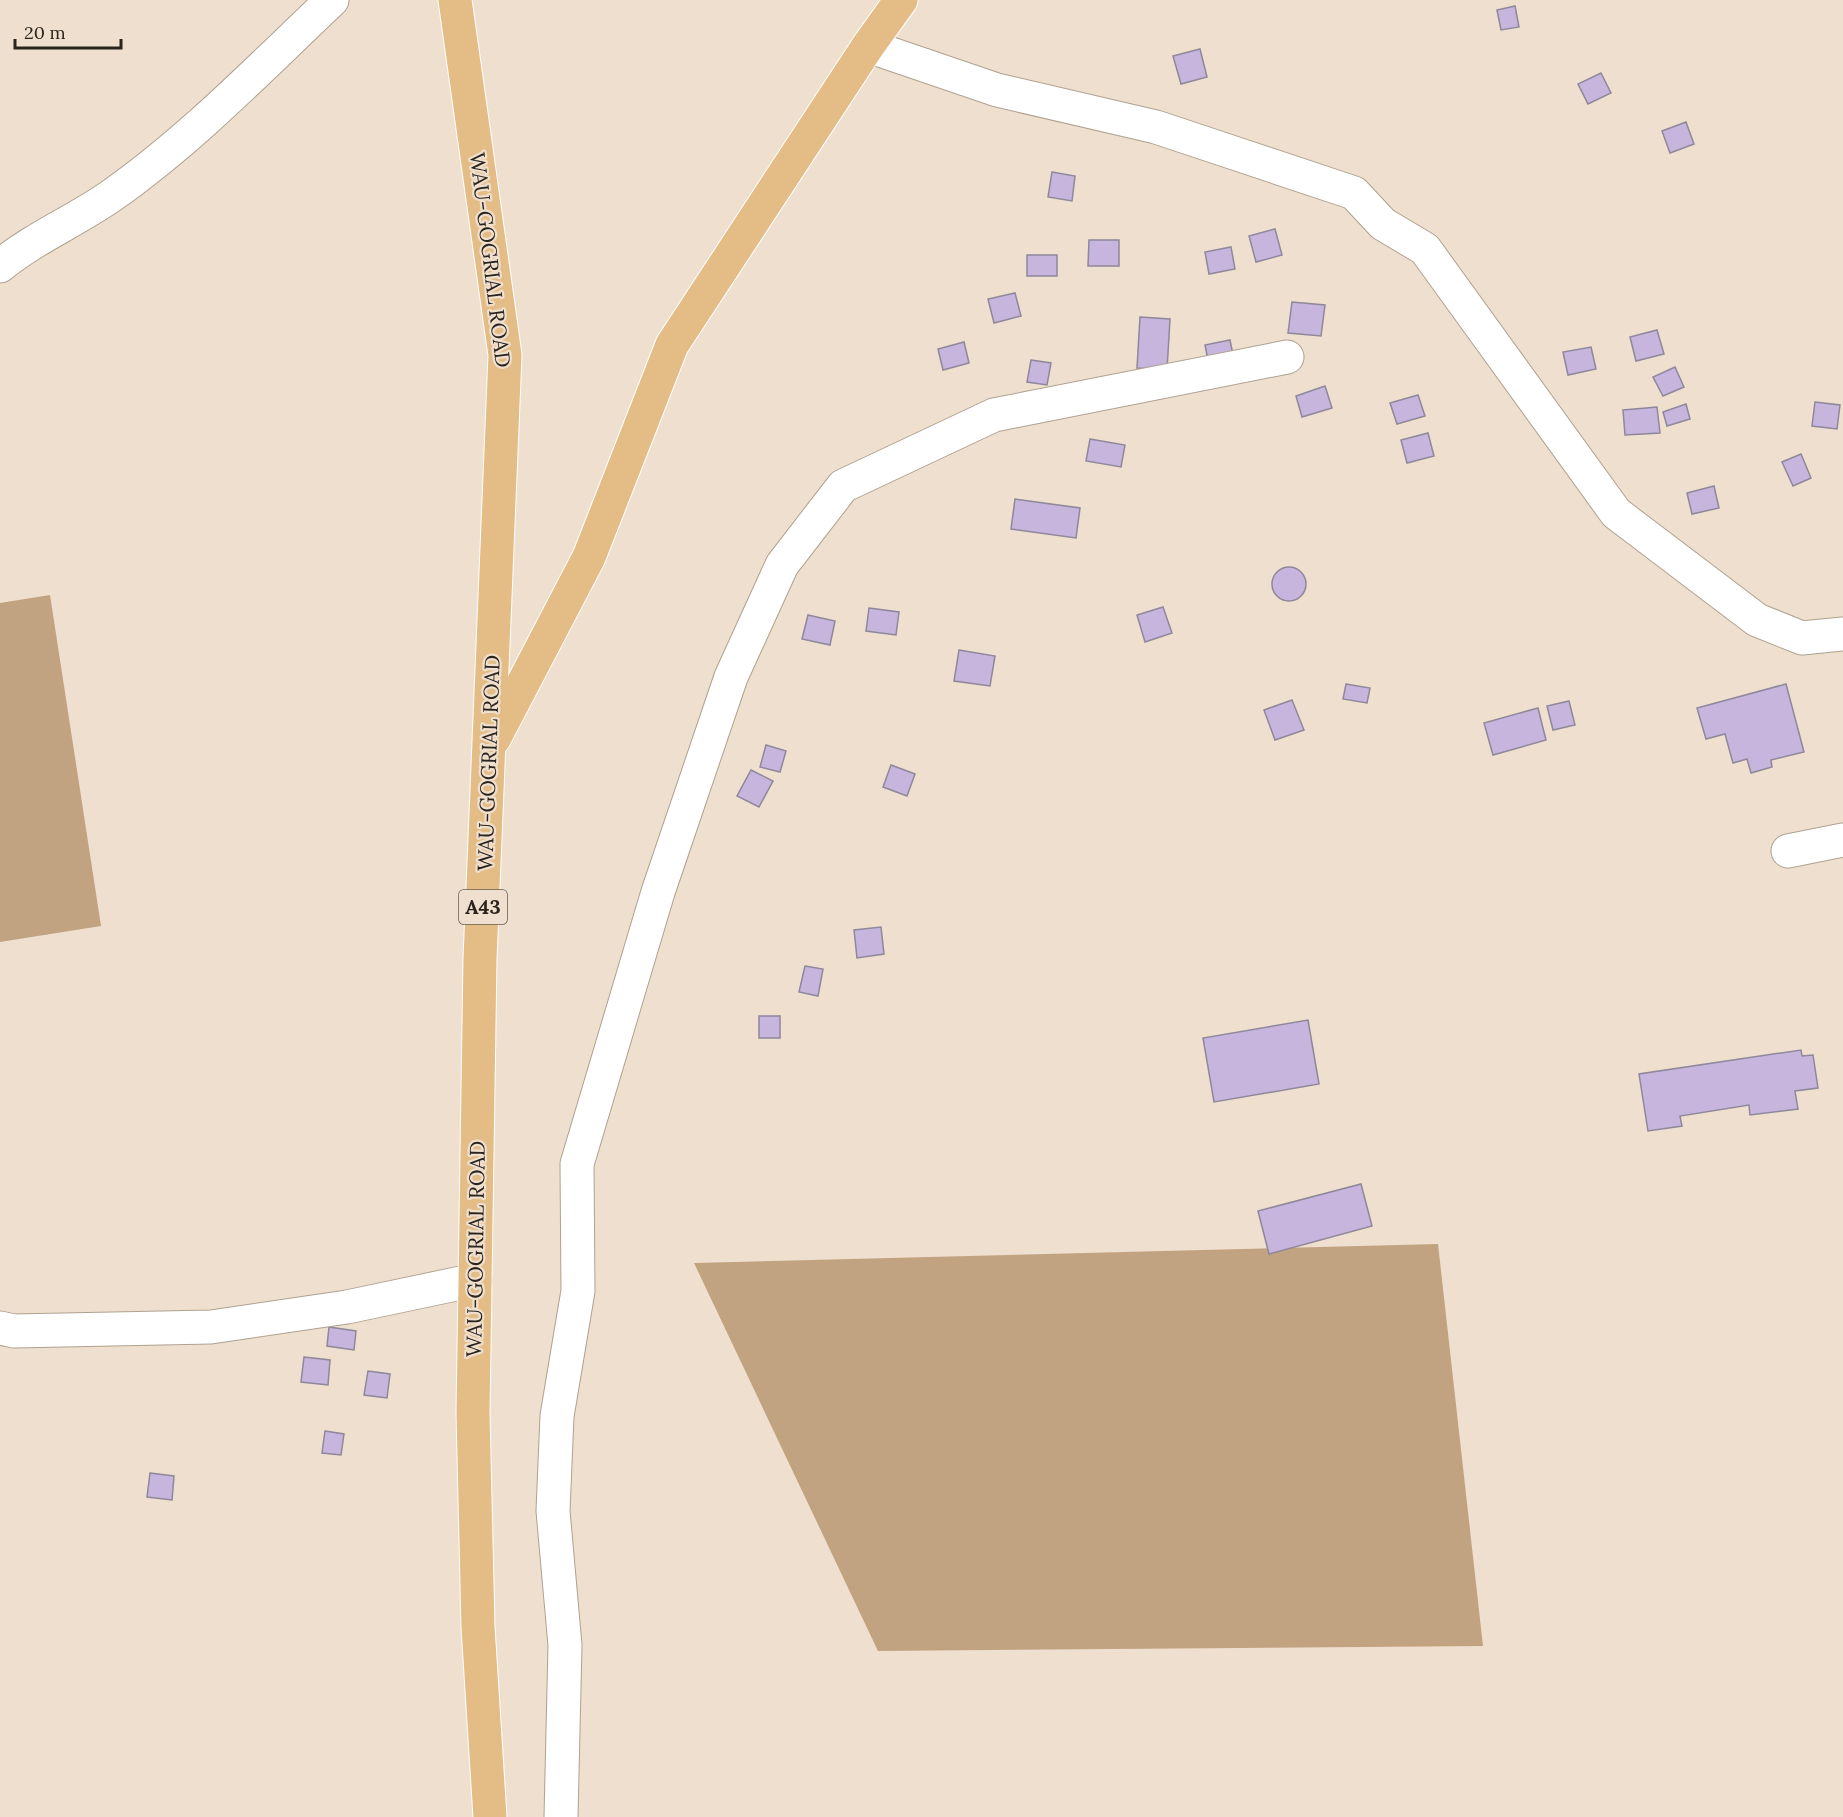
<svg xmlns="http://www.w3.org/2000/svg" width="1843" height="1817" font-family="Lora,serif">
<style>
.forest{fill:#c2a381}
.building{fill:#c7b5de;stroke:#8f879a;stroke-width:1.5}
.lines{fill:none;stroke-linecap:round;stroke-linejoin:round}
.minor-casing{stroke:#afa190;stroke-width:35}
.primary-casing{stroke:#fff;stroke-width:35}
.minor{stroke:#fff;stroke-width:33}
.primary{stroke:#e4bc86;stroke-width:33}
.labels{text-anchor:middle;stroke-width:4.5;stroke-linejoin:round;paint-order:stroke}
.shield{fill:#efdfce;stroke:#655c52;stroke-width:1.5}
.shield-label{font-size:20px;font-weight:bold;fill:#2a241d}
.street-label{font-size:21px;fill:#2a241d;stroke:#efdfce}
</style>
<rect width="100%" height="100%" fill="#efdfce"/>
<g class="forest">
<path d="M50,595L101,926L0,942V603Z"/>
<path d="M1438,1244L1483,1646L878,1651L694,1263Z"/>
</g>
<g class="building">
<path d="M1515,6L1519,27L1501,30L1497,10Z"/>
<path d="M1200,49L1207,77L1181,84L1173,56Z"/>
<path d="M1601,73L1611,93L1588,104L1578,84Z"/>
<path d="M1686,122L1694,144L1670,153L1662,131Z"/>
<path d="M1052,172L1075,176L1072,201L1048,197Z"/>
<path d="M1275,229L1282,255L1256,262L1249,236Z"/>
<path d="M1089,240H1119V266H1088Z"/>
<path d="M1231,247L1235,269L1209,274L1205,252Z"/>
<rect x="1027" y="255" width="30" height="21"/>
<path d="M1015,293L1021,316L994,323L988,299Z"/>
<path d="M1292,302L1325,305L1321,336L1288,333Z"/>
<path d="M1140,317L1170,319L1167,370L1137,368Z"/>
<path d="M1657,330L1664,354L1636,361L1630,337Z"/>
<path d="M1230,340L1234,360L1209,365L1205,345Z"/>
<path d="M964,342L969,363L943,370L938,349Z"/>
<path d="M1591,347L1596,369L1568,375L1563,352Z"/>
<path d="M1031,360L1051,363L1047,385L1027,382Z"/>
<path d="M1675,367L1684,387L1663,396L1653,377Z"/>
<path d="M1325,386L1332,408L1302,417L1296,396Z"/>
<path d="M1418,395L1425,416L1397,424L1390,403Z"/>
<path d="M1815,402L1840,405L1837,429L1812,426Z"/>
<path d="M1686,404L1690,419L1667,426L1663,412Z"/>
<path d="M1657,407L1660,433L1625,435L1623,410Z"/>
<path d="M1428,433L1434,456L1407,463L1401,440Z"/>
<path d="M1090,439L1125,445L1121,467L1086,461Z"/>
<path d="M1801,454L1811,478L1793,486L1782,462Z"/>
<path d="M1714,486L1719,508L1692,514L1687,493Z"/>
<path d="M1015,499L1080,508L1076,538L1011,529Z"/>
<circle cx="1289" cy="584" r="17"/>
<path d="M1163,607L1172,633L1145,642L1137,615Z"/>
<path d="M869,608L899,612L896,635L866,631Z"/>
<path d="M808,615L835,621L830,645L802,639Z"/>
<path d="M959,650L995,656L990,686L954,681Z"/>
<path d="M1346,684L1370,688L1367,703L1343,699Z"/>
<path d="M1786,684L1804,752L1771,760L1772,767L1751,773L1747,759L1733,763L1725,734L1706,739L1697,708Z"/>
<path d="M1292,700L1304,730L1275,740L1264,710Z"/>
<path d="M1569,701L1575,725L1553,730L1547,706Z"/>
<path d="M1538,708L1546,740L1493,755L1484,723Z"/>
<path d="M766,745L786,751L780,772L760,767Z"/>
<path d="M891,765L915,774L907,796L883,787Z"/>
<path d="M751,770L773,781L759,807L737,796Z"/>
<path d="M881,927L884,954L857,958L854,930Z"/>
<path d="M805,966L823,969L818,996L799,992Z"/>
<rect x="759" y="1016" width="21" height="22"/>
<path d="M1308,1020L1319,1084L1214,1102L1203,1038Z"/>
<path d="M1801,1050L1802,1056L1813,1055L1818,1088L1795,1091L1798,1109L1750,1115L1749,1105L1680,1116L1682,1126L1648,1131L1639,1074Z"/>
<path d="M1361,1184L1372,1226L1269,1254L1258,1211Z"/>
<path d="M329,1327L356,1331L354,1350L327,1346Z"/>
<path d="M304,1357L330,1360L328,1385L301,1382Z"/>
<path d="M368,1371L390,1374L387,1398L364,1395Z"/>
<path d="M325,1431L344,1434L341,1455L322,1453Z"/>
<path d="M150,1473L174,1476L172,1500L147,1497Z"/>
</g>
<g class="lines">
<g class="minor-casing">
<g id="minor">
<path d="M868,46L997,90L1156,127L1354,193L1383,224L1425,249L1616,513L1757,620L1802,638L1843,634"/>
<path d="M0,266C34,238 75,221 111,196C192,139 261,67 332,0"/>
<path d="M1788,851L1843,840"/>
<path d="M0,1328L14,1331L211,1327L347,1307L475,1280"/>
<path d="M561,1817L565,1645L553,1511L557,1416L578,1291L577,1164L658,892L731,677L782,565L843,486L994,415L1287,357"/>
</g>
</g>
<g class="primary-casing">
<g id="primary">
<path d="M455,0L505,355L480,959L473,1413L478,1627L490,1817"/>
<path d="M494,739L589,557L672,345L868,46L901,0"/>
</g>
</g>
<use href="#minor" class="minor"/>
<use href="#primary" class="primary"/>
</g>
<g class="labels">
<rect class="shield" x="459" y="890" width="48" height="34" rx="4.5"/>
<g class="shield-label">
<text x="483" y="914">A43</text>
</g>
<g class="street-label">
<text transform="translate(490 260) rotate(83)" y="7">WAU-GOGRIAL ROAD</text>
<text transform="translate(489 763) rotate(-88)" y="7">WAU-GOGRIAL ROAD</text>
<text transform="translate(476 1249) rotate(-89)" y="7">WAU-GOGRIAL ROAD</text>
</g>
</g>
<path d="M15 39v9h106v-9" fill="none" stroke="#2a241d" stroke-width="3"/>
<text x="24" y="39" font-size="18" fill="#2a241d" stroke="#efdfce" stroke-width="4.5" paint-order="stroke">20 m</text>
</svg>
